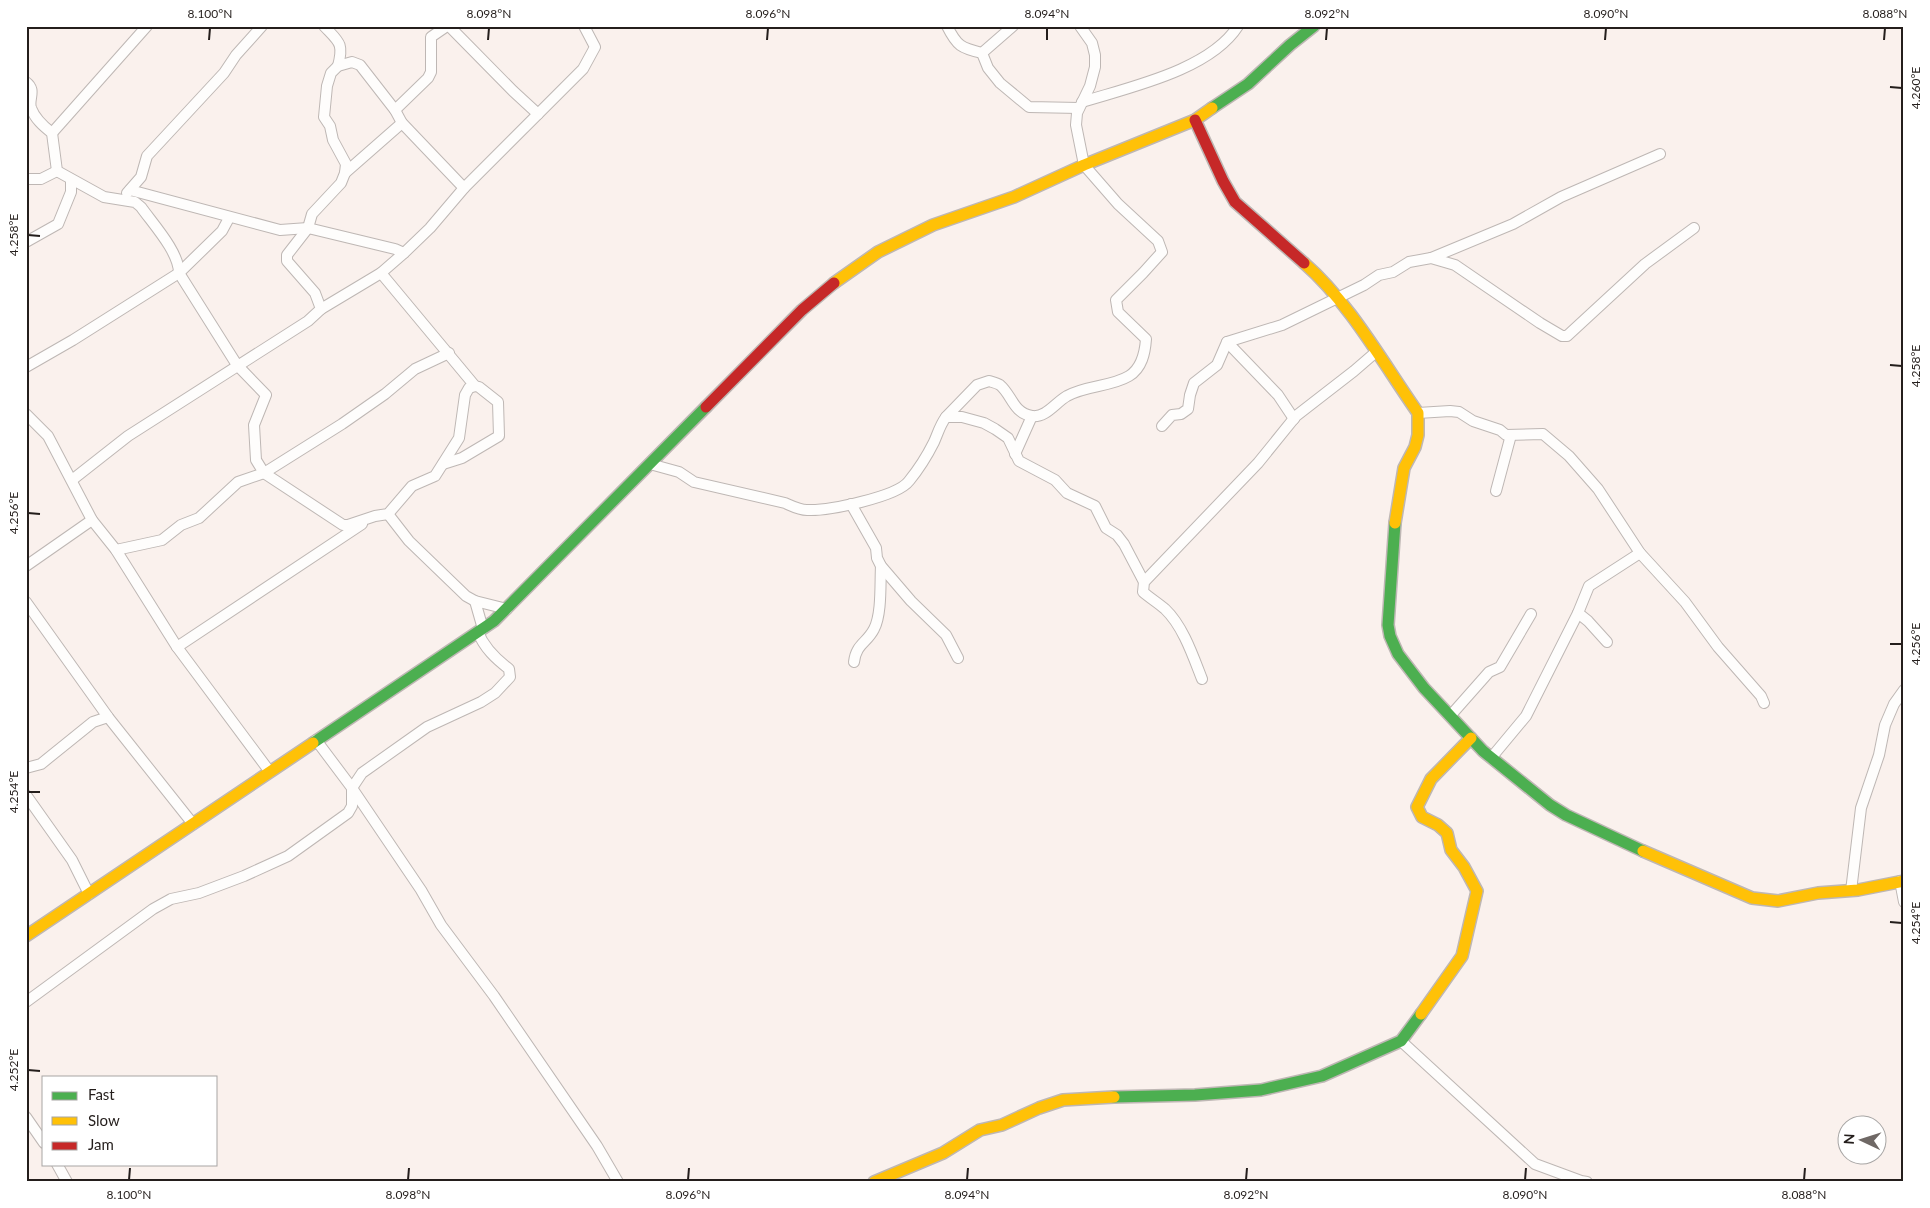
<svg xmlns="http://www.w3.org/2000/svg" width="1930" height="1208" font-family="Lato,sans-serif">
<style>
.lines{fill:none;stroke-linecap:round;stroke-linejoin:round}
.street-casing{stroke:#beb7b4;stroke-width:12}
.fast-casing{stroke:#beb7b4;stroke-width:14}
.slow-casing{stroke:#beb7b4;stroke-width:14}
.jam-casing{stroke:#beb7b4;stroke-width:14}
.street{stroke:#fefdfc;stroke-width:10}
.fast{stroke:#4caf50;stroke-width:11}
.slow{stroke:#ffc107;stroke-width:11}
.jam{stroke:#c62828;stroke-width:11}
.ticks{fill:none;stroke:#241e1c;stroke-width:2}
.neatline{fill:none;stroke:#241e1c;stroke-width:2}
.ticks-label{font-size:12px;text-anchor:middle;fill:#241e1c}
</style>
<rect width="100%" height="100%" fill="#faf1ed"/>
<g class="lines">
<g class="street-casing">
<g id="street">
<path d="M324,26C339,42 344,43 338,66"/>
<path d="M449,26L513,91L538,114"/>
<path d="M947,26C957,46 961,48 982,53"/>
<path d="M982,53L988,68L1000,83L1029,107L1079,108"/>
<path d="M982,53L1013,26"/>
<path d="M26,82C37,90 28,99 31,108C35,119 43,126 52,133L57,171L104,197L135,202L141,207C153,224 179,252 179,273L237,365L266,395L254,425L256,460L264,473L343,525H348L375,516L388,514L412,486L435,476L459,438L465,395L469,388L475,386"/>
<path d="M1082,102C1130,87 1210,70 1238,26"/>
<path d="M395,110L402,123L464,188"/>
<path d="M52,133L147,26"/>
<path d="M345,173L402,123"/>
<path d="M26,179H41L57,171"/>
<path d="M130,190L280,230L308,228L395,249L404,253"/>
<path d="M127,193L141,177L147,156L224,73L236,55L262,26"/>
<path d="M26,242L58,224L71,192V180"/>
<path d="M1431,258L1513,224L1561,197L1660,154"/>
<path d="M381,273L475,386L479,387L498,402L499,436L462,458L443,464"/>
<path d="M321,309L381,273L404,253L430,228L464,188L583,69L595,47L584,26"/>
<path d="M26,367L73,340L179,273L222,231L229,218"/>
<path d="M1418,413L1450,411L1459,412L1473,421L1500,430L1506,435L1543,434L1569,456L1598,489L1640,553L1685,602L1718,647L1761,696L1764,703"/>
<path d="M26,414L48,436L92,520L116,550L177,647L270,772"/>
<path d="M946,417L977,385L989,381C992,382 997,383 1000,385C1012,395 1013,413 1032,416C1046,418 1056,402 1067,396C1086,385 1111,387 1129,376C1142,368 1145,353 1146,339L1118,312L1116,300L1143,273L1162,252L1158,241L1118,204L1084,165L1076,125L1077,113L1090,86L1095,67V55L1092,43L1080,26"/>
<path d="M1294,419L1278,395L1227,342L1282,325L1364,285L1379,275L1393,272L1409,262L1431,258L1455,265L1540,323L1562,336H1567L1645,264L1694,228"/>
<path d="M1162,426L1172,415L1181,414L1188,409L1190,395L1194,383L1217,365L1227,342"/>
<path d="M1015,454L1032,416"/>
<path d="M650,464L679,472L694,482L785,503C792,506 799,510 807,510C828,511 897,497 909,481C918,470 928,454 934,442C938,433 940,425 946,417H962L984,423L995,429L1008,438L1019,461L1055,480L1067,493L1095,506L1106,528L1117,535L1124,544L1144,582"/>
<path d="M72,480L128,436L308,321L321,309L315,293L287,261V255L308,228L312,214L341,183L345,173L346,164L333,140L330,126L324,117L327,86L331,73L338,66L352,62L360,65L395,110L428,78L431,72V37L447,26"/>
<path d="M1496,491L1511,435"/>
<path d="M851,504L876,548L877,558L881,566L911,601L946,635L958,658"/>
<path d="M388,514L409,541L466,596L475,601L507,609"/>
<path d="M116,550L162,540L181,525L199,518L238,482L264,473L342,424L385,394L415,369L449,353"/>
<path d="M26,566L92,520"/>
<path d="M475,601L483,629"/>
<path d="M26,602L108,717L193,824"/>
<path d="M1578,613L1588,621L1607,642"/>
<path d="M177,647L362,524"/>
<path d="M854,662C856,644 867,643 874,629C882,614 880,583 881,566"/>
<path d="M1202,679C1193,656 1183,626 1165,609C1158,603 1150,598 1143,592L1144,582L1258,463L1296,416L1354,371L1376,352"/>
<path d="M1451,715L1489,672L1500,667L1531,614"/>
<path d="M316,740L352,788L421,890L441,925L494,996L597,1146L618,1182"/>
<path d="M1491,758L1526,716L1578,613L1589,586L1640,553"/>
<path d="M26,768L41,764L93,722L108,717"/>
<path d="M26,795L72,860L89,894"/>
<path d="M1900,881L1904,902"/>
<path d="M1851,891L1861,808L1879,755L1885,725L1894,704L1904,690"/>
<path d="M26,1002L153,909L171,899L199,893L244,876L288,856L348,813L352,806V788L362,773L427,727L481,702L495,693L510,677L509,669C496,659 484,648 478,632"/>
<path d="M1401,1041L1535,1164L1581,1181L1587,1182"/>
<path d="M26,1117L44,1143"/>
<path d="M57,1164L67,1182"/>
</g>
</g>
<g class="fast-casing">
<g id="fast">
<path d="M1212,108L1248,84L1290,45L1314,26"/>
<path d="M1395,523L1388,625L1390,636L1398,654L1424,688L1483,751L1550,805L1566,815L1643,851"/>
<path d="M313,743L494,621L706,407"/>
<path d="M1114,1097L1195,1095L1261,1090L1322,1076L1401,1041L1421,1014"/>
</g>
</g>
<g class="slow-casing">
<g id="slow">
<path d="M1304,263C1349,302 1383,363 1418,413V435L1415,447L1404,468L1395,523"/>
<path d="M834,283L878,252L933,225L1014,197L1084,165L1195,120L1212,108"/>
<path d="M1643,851L1752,898L1778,901L1818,893L1858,890L1904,881"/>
<path d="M26,936L313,743"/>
<path d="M1421,1014L1462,956L1477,891L1464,867L1451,850L1447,833L1438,825L1422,817L1417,807L1431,779L1471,738"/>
<path d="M874,1182L943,1153L980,1130L1002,1125L1039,1108L1063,1100L1114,1097"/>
</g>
</g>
<g class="jam-casing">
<g id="jam">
<path d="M1195,120L1223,181L1235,202L1304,263"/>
<path d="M706,407L802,310L834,283"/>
</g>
</g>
<use href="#street" class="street"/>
<use href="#fast" class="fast"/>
<use href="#slow" class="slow"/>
<use href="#jam" class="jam"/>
</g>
<path class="ticks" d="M209,40L210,28M488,40L489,28M767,40L768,28M1047,40V28M1326,40L1327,28M1605,40L1606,28M1884,40L1885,28M1890,87L1902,88M28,235L40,236M1890,365L1902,366M28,513L40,514M1890,644H1902M28,792H40M1890,922L1902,923M28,1070L40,1071M129,1180L130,1168M408,1180L409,1168M688,1180L689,1168M967,1180L968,1168M1246,1180L1247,1168M1525,1180L1526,1168M1804,1180L1805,1168"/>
<rect width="1930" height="1208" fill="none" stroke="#ffffff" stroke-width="55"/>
<rect x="42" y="1076" width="175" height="90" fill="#ffffff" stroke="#a7a5a4"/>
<rect x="52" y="1092" width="25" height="8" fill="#4caf50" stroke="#a7a5a4"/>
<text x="88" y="1100" font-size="15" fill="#241e1c">Fast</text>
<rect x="52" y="1117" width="25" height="8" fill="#ffc107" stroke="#a7a5a4"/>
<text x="88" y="1126" font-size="15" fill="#241e1c">Slow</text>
<rect x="52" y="1142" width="25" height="8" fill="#c62828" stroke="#a7a5a4"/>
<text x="88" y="1150" font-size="15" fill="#241e1c">Jam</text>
<g transform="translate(1862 1140) rotate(274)"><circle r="24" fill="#ffffff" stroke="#a7a5a4"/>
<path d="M0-4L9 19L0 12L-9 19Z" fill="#6f6865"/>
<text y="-8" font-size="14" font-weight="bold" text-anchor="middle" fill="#241e1c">N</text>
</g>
<rect x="28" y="28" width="1874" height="1152" class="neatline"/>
<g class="ticks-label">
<text x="210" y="18">8.100°N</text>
<text x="489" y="18">8.098°N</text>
<text x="768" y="18">8.096°N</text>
<text x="1047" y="18">8.094°N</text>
<text x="1327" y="18">8.092°N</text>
<text x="1606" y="18">8.090°N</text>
<text x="1885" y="18">8.088°N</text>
<text transform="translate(1916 88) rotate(-90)" y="4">4.260°E</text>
<text transform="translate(14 235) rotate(-90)" y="4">4.258°E</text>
<text transform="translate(1916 366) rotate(-90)" y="4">4.258°E</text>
<text transform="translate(14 513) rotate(-90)" y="4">4.256°E</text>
<text transform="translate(1916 644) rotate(-90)" y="4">4.256°E</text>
<text transform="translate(14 792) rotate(-90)" y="4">4.254°E</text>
<text transform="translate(1916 923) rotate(-90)" y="4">4.254°E</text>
<text transform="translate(14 1070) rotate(-90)" y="4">4.252°E</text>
<text x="129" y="1199">8.100°N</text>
<text x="408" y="1199">8.098°N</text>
<text x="688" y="1199">8.096°N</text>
<text x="967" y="1199">8.094°N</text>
<text x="1246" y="1199">8.092°N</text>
<text x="1525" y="1199">8.090°N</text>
<text x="1804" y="1199">8.088°N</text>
</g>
</svg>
